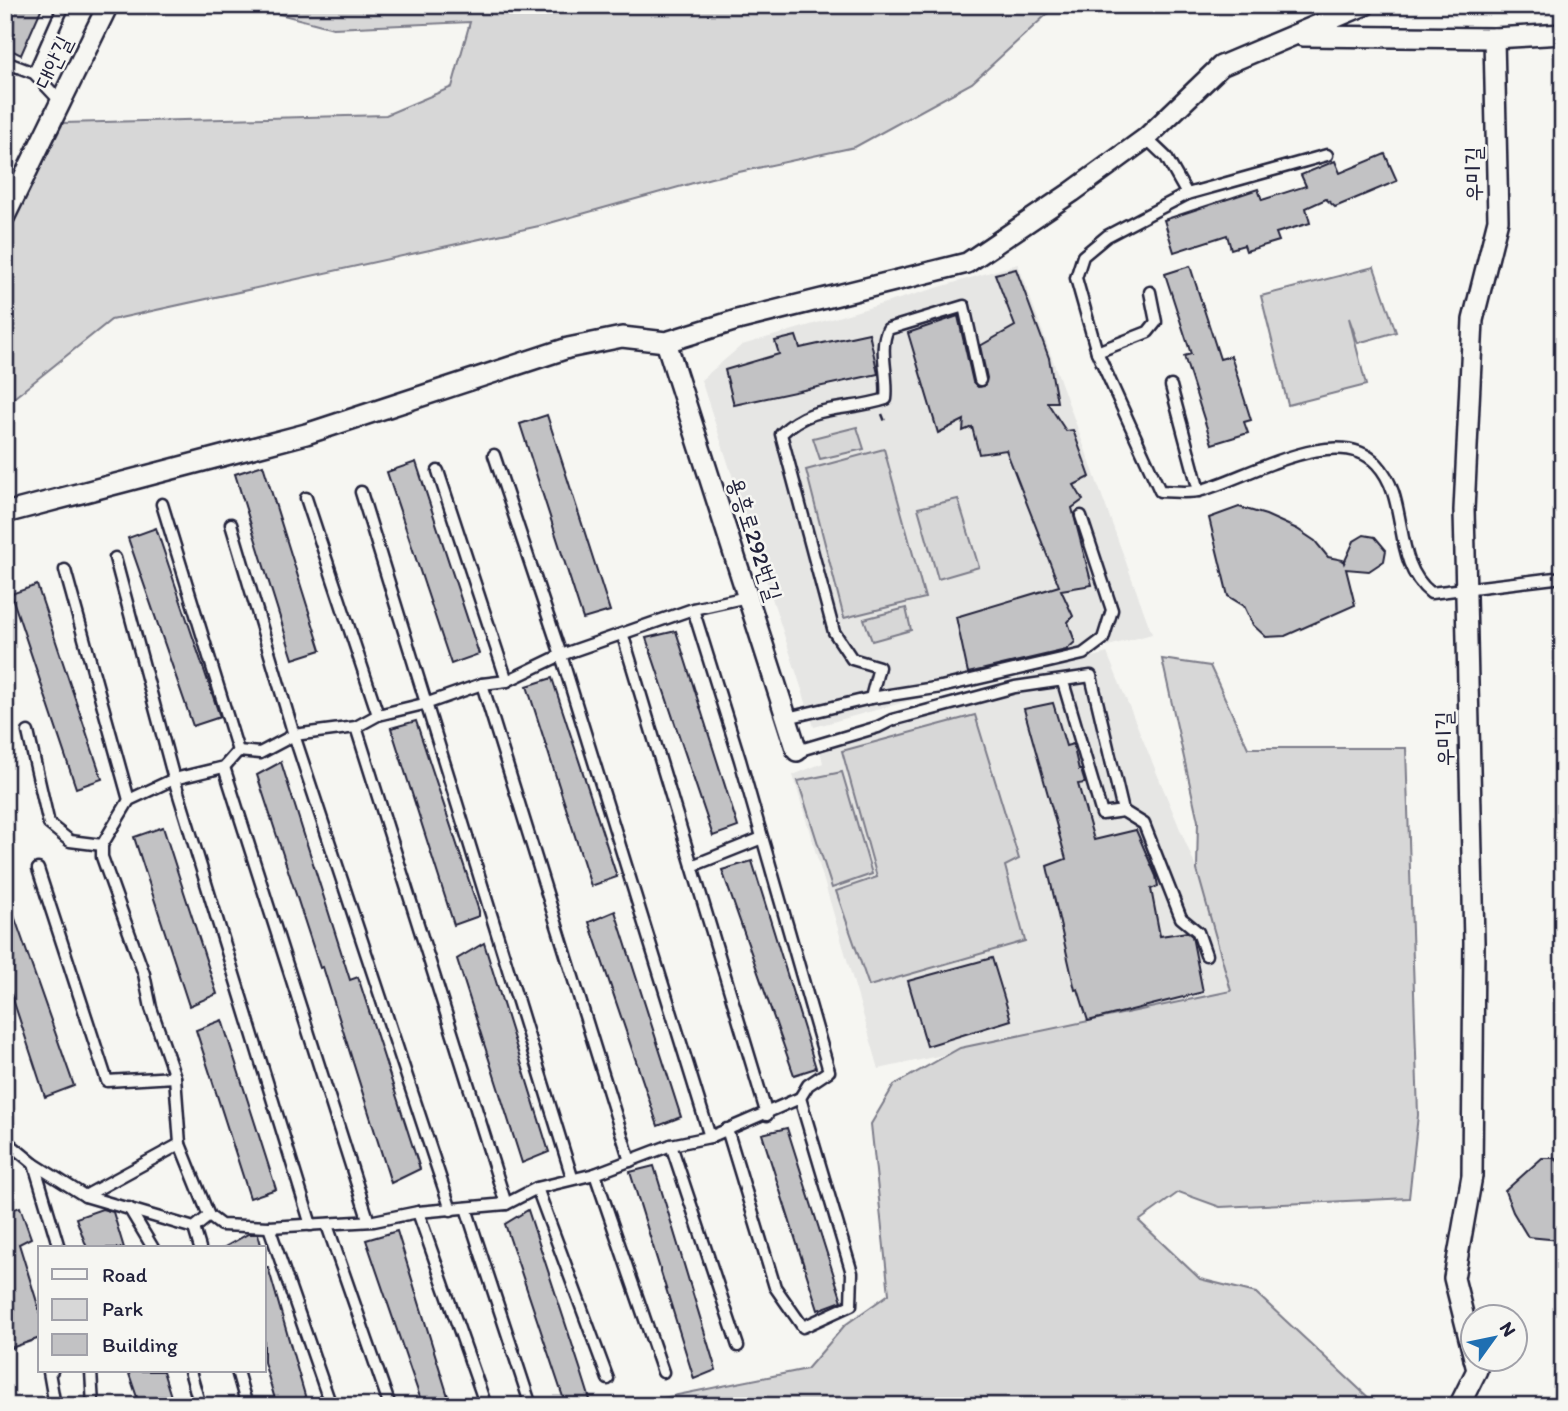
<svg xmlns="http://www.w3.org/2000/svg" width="1568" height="1411" font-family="Itim,'Poor Story',sans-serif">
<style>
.built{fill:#e6e6e4}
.green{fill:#d7d7d7;stroke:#7c7c89;stroke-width:2}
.building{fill:#c2c2c4;stroke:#22223b;stroke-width:2}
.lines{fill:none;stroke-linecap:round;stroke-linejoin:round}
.service-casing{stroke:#22223b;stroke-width:15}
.minor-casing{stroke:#22223b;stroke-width:24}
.path{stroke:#22223b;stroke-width:2.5;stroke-dasharray:7 5;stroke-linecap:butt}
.service{stroke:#f6f6f2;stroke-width:10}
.minor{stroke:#f6f6f2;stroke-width:19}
.labels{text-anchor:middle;stroke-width:5;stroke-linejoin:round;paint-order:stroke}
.street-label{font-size:23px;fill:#22223b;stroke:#f6f6f2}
</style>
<rect width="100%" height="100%" fill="#f6f6f2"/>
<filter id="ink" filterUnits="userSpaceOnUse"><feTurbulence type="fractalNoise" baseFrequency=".0143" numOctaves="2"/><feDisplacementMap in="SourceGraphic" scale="14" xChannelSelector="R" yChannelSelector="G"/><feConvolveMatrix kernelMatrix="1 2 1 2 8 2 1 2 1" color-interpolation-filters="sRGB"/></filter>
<g filter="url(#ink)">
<g class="built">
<path d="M1018,264L1152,634L814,727L701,380L742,345Z"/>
<path d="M1107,653L1197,870L1231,992L879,1069L793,775L823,763L817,737Z"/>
</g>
<g class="green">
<path d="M245,5H1057L972,83L855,147L711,178L539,226L111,320L5,405V238L63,123L386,115L452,87L470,22L333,28Z"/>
<path d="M1374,267L1396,332L1358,343L1349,318L1366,385L1288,405L1261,296Z"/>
<path d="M857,427L864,449L820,459L813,438Z"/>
<path d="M884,449L925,598L844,618L806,470Z"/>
<path d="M958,499L979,567L938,579L918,508Z"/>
<path d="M906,608L911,630L872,641L864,619Z"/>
<path d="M1162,659L1210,666L1248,748H1406L1418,1115L1409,1198L1220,1207L1179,1192L1139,1221L1200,1279L1256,1293L1371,1400L1367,1406H623L807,1369L845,1325L889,1294L871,1124L894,1085L960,1048L1231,991L1197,870L1198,821Z"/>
<path d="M975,715L1019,859L1005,866L1025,941L869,986L836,891L877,877L842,751Z"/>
<path d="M842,772L872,874L832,888L798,781Z"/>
</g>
<g class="building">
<path d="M8,5H43L21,55L5,47Z"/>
<path d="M1385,154L1397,181L1335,207L1326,199L1306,208L1310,223L1276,233L1279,241L1246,251L1244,245L1231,249L1227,235L1174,252L1164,220L1258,189L1262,200L1306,186L1301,175L1335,161L1340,173Z"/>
<path d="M1190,266L1220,359L1231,356L1251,420L1244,422L1248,433L1212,444L1184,356L1191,354L1165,274Z"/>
<path d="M1016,269L1049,358L1057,402H1047L1066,431L1073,430L1090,477L1074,485L1083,500L1072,508L1092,585L1061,590L1073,616L1068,622L1075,642L1066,650L968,673L956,617L1059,586L1006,450L979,454L972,427L963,431L964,420L938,433L908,333L958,316L973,382L978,387L984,386L987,378L980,346L1015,326L995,274Z"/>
<path d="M869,333L878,374L734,405L725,370L779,354L775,341L796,336L800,348Z"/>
<path d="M547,415L610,611L583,619L520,424Z"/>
<path d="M416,462L479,654L451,664L387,472Z"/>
<path d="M263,465L321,650L293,659L235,474Z"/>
<path d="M1239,507L1266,515L1297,529L1315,541L1328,557L1343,560L1344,563L1354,541L1364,535L1375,537L1386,550L1384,561L1369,571L1346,569L1355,605L1285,636L1266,637L1253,625L1244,606L1228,596L1209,518Z"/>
<path d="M156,528L220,717L193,726L128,538Z"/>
<path d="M37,585L102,779L76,788L11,594Z"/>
<path d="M676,631L738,827L713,836L646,638Z"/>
<path d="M552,678L617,877L591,886L527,686Z"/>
<path d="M1053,703L1066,746L1073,744L1079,770H1081L1085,783L1078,784L1094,840L1136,830L1156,876L1158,886L1151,889L1160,936L1187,932L1192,936L1203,992L1088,1021L1078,989L1075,990L1047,866L1066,859L1024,709Z"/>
<path d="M416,721L479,911V916L454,925L391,728Z"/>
<path d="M281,762L350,980L358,977L420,1169L391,1183L323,967L320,968L257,775Z"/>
<path d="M163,827L217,994L189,1006L134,837Z"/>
<path d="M752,861L816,1068L794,1075L722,870Z"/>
<path d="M5,890L74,1086L45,1097L5,975Z"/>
<path d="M615,911L681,1117L658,1126L589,922Z"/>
<path d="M484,943L549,1152L522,1163L457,959Z"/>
<path d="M992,958L1011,1020L927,1046L908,981Z"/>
<path d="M222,1020L276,1189L250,1198L196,1030Z"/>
<path d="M787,1128L842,1301L818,1310L762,1134Z"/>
<path d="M1542,1158H1555L1563,1167V1235L1560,1240L1528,1237L1513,1212L1505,1191Z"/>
<path d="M654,1166L716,1370L694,1379L630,1172Z"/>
<path d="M20,1207L31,1238L19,1244L40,1312V1338L5,1350V1213Z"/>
<path d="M102,1209L113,1212L124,1248H87L76,1218Z"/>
<path d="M528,1210L582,1374L592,1406H566L505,1224Z"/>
<path d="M397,1231L451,1406H423L366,1240Z"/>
<path d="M248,1234H258L262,1248H223Z"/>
<path d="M264,1267H268L308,1406H277L264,1362Z"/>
<path d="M128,1371H163L174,1406H140Z"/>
</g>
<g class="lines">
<g class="service-casing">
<g id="service">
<path d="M5,62L34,73L61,102"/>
<path d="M34,73L64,5"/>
<path d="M1146,138L1166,157L1187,194"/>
<path d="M1327,155L1187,194L1107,236L1083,256L1076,278L1097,352L1160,491C1173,491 1190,494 1202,490C1248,477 1338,422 1377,464C1410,499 1391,562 1431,593L1563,577"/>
<path d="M1097,352L1148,332L1156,322L1150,292"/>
<path d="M1171,386L1199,491"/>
<path d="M494,455L561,655L710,1137"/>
<path d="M438,471L507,681"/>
<path d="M361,492L572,1177"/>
<path d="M306,498L378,715"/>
<path d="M162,504L238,751"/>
<path d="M231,524L294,735L451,1210"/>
<path d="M115,558L174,779L311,1225"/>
<path d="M65,570L129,800"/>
<path d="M693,609L740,760L829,1071L808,1085L800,1098"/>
<path d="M623,636L767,1115"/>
<path d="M482,684L630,1161"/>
<path d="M871,698L879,667L852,659L834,632L781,434C813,402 848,412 886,399C889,376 878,349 888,329L964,306L980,380"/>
<path d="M787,718L871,698L941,687L1083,654L1103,639L1112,610L1081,516"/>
<path d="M356,727L506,1204"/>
<path d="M28,732L49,824L70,841L102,845V857L144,974L151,1008L175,1077L180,1144L85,1196"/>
<path d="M797,751L878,727L892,720L1015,687L1091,676L1123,811L1102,814L1063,682"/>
<path d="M224,767L368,1219"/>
<path d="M1123,811L1144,824L1181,918L1198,932L1206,955"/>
<path d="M102,845L129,800L174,779L224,767L238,751L260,753L294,735L356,727L378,715L428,703L482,684L507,681L561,655L693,609L747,597"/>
<path d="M692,866L762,838"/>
<path d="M38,869L107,1081L175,1077"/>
<path d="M5,1140L34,1164L85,1196L194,1228L209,1216L221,1225L269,1227L374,1221L418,1212L506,1204L537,1188L595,1174L671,1145L710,1137L800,1098L852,1273L851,1305L803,1327L775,1287L727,1129"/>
<path d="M180,1144L209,1216"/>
<path d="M671,1145L738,1346"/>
<path d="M34,1164L59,1248"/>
<path d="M595,1174L663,1372"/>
<path d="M537,1188L608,1379"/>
<path d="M129,1208L153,1248"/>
<path d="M466,1208L531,1406"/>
<path d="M418,1212L486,1406"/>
<path d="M327,1225L390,1406"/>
<path d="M269,1227L331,1406"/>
<path d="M194,1228L200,1248"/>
<path d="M52,1371L49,1372L55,1406"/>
<path d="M91,1371L93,1406"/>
<path d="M190,1371L200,1406"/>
<path d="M237,1371L247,1406"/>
</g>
</g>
<g class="minor-casing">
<g id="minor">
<path d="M1303,36L1494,38L1563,34"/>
<path d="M5,216L108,5"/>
<path d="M666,342L797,751"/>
<path d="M5,513L306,434L568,348L622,337L666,342L737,320L967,263L1072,192L1146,138L1221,66L1365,5"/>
<path d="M1474,1358L1454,1278L1472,1176L1474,942L1464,510L1473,320L1498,220L1494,38"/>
<path d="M1459,1406L1477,1370L1474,1358"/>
</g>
</g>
<path class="path" d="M882,414L886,424"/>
<use href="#service" class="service"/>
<use href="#minor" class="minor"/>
</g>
</g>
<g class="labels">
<g class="street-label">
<text transform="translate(53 62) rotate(-64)" y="8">대안길</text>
<text transform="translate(1473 174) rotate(-90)" y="8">우미길</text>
<text transform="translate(755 539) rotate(72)" y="8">용흥로292번길</text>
<text transform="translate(1444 739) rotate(-91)" y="8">우미길</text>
</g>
</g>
<rect width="1568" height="1411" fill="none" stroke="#f6f6f2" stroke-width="28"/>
<rect x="14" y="14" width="1540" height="1383" fill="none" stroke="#22223b" stroke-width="2.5" filter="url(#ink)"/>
<rect x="38" y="1246" width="228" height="126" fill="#f6f6f2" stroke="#a1a1a9" stroke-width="2"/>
<rect x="52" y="1269" width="35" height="10" fill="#f6f6f2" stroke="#a1a1a9" stroke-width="2"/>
<text x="102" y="1282" font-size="21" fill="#22223b">Road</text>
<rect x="52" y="1299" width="35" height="21" fill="#d7d7d7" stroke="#a1a1a9" stroke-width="2"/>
<text x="102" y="1316" font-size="21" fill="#22223b">Park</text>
<rect x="52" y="1334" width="35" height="21" fill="#c2c2c4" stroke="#a1a1a9" stroke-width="2"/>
<text x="102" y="1352" font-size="21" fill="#22223b">Building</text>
<g transform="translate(1494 1338) rotate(57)"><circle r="33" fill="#f6f6f2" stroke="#a1a1a9" stroke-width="2"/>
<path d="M0-5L12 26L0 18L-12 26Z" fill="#1f6fb2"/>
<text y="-10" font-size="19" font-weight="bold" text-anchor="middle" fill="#22223b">N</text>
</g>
</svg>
